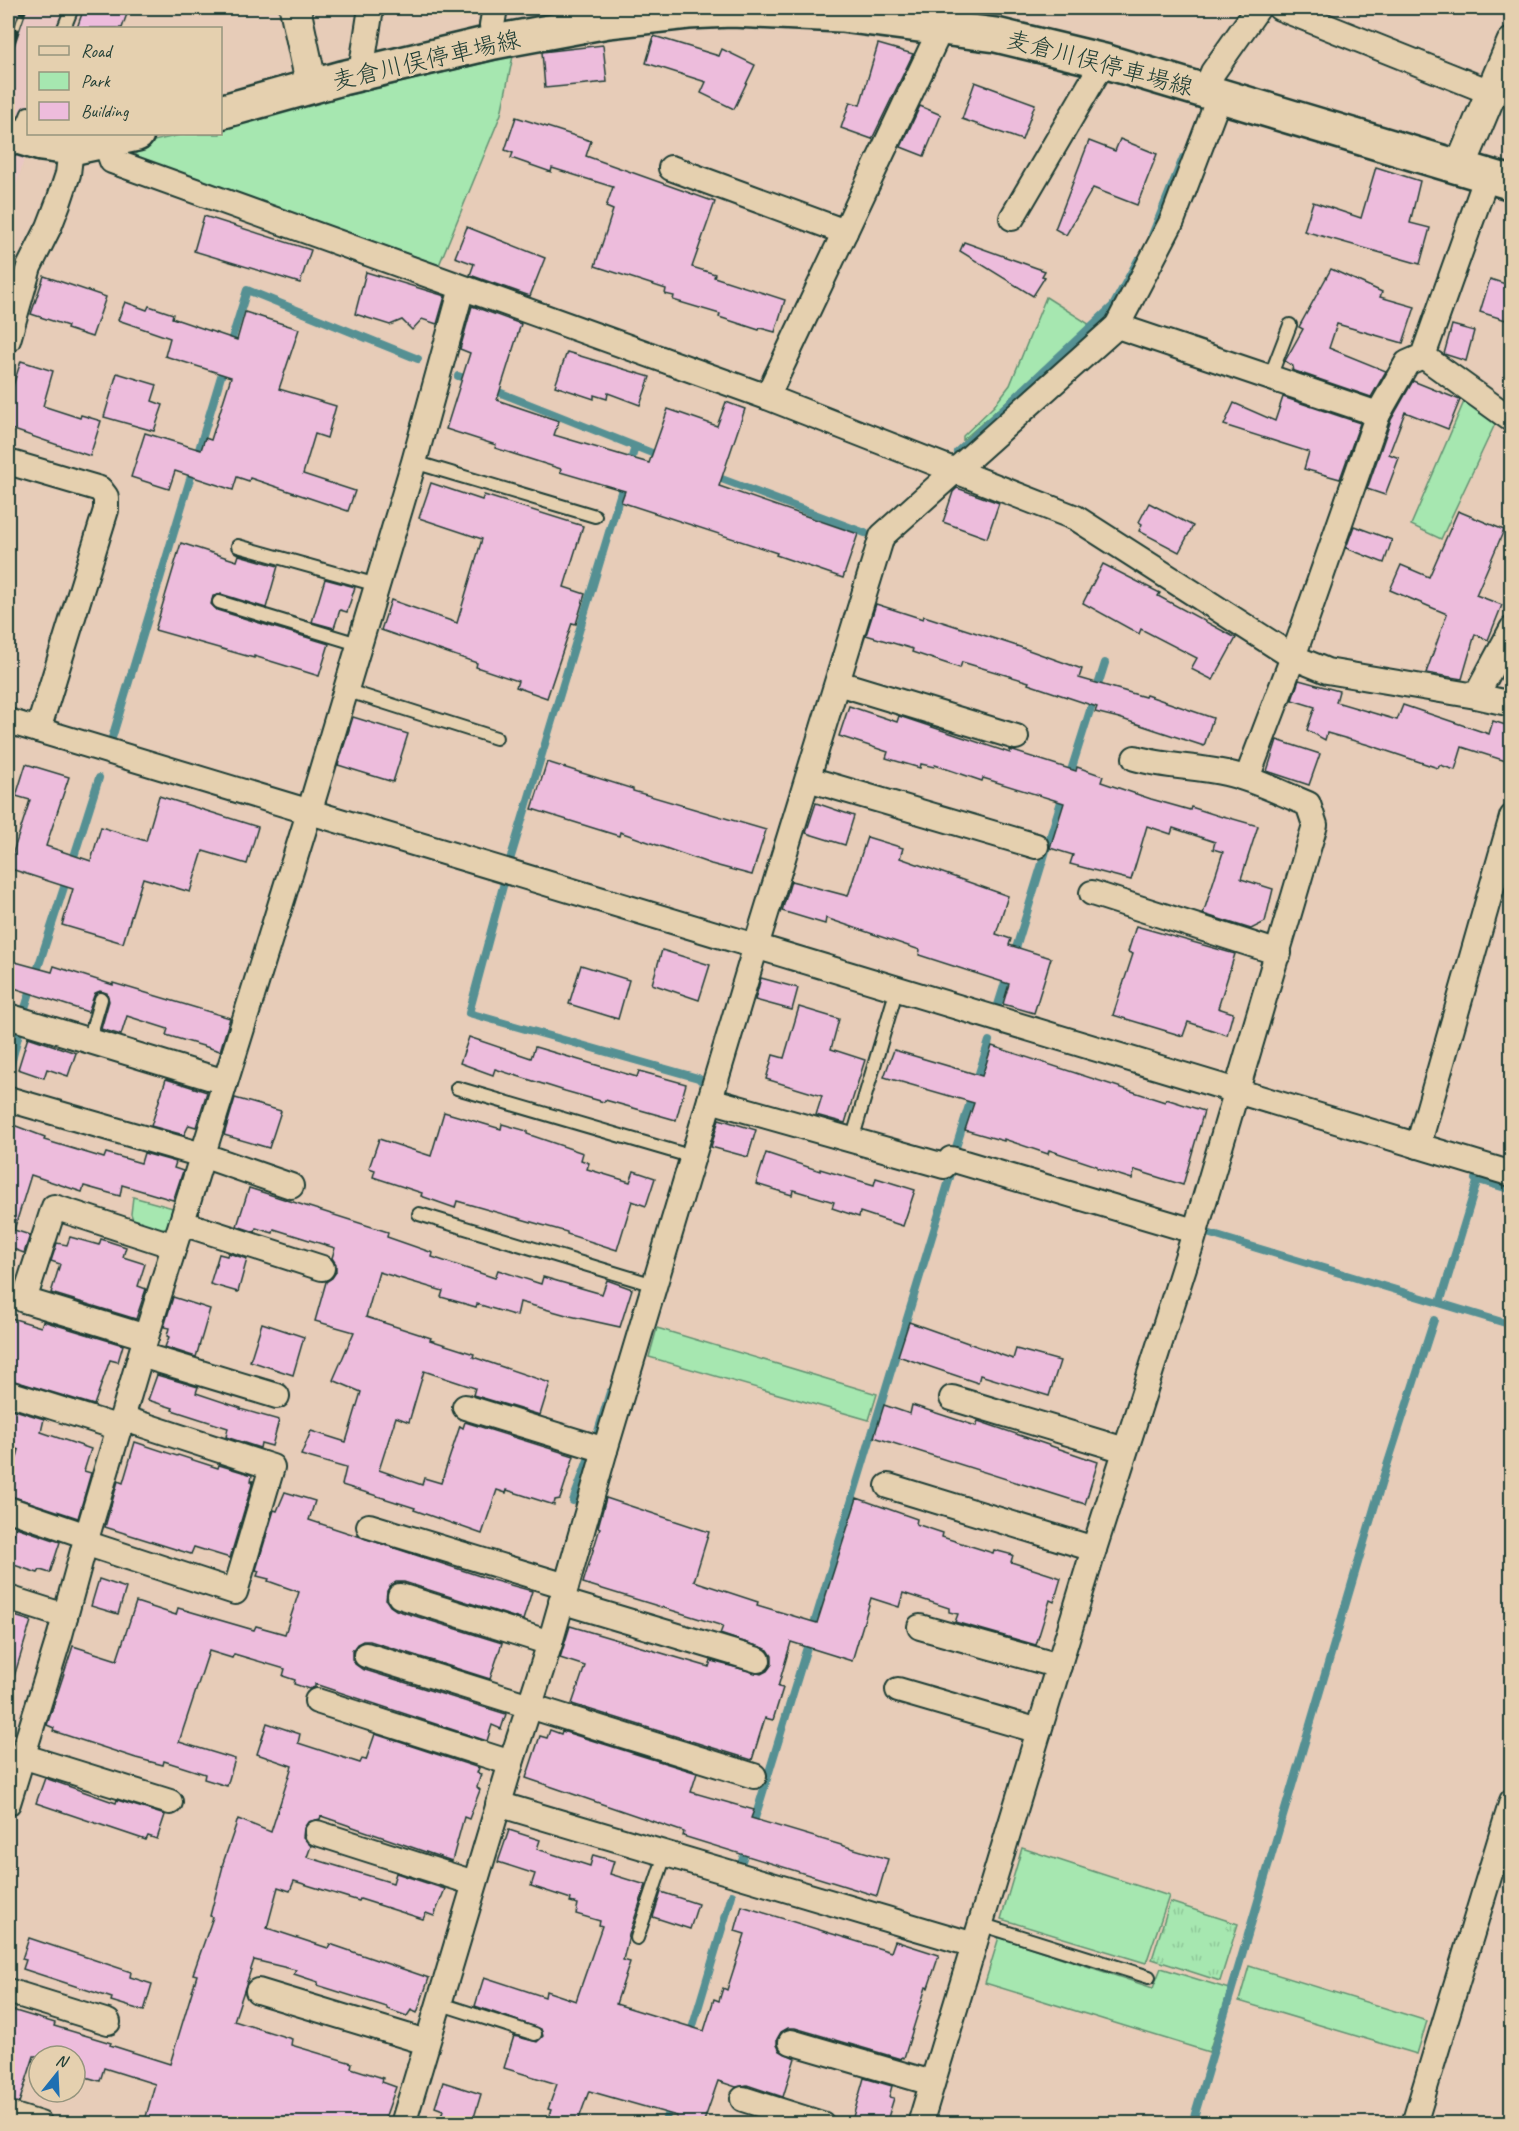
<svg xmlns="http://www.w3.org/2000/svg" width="1519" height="2131" font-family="Caveat,'Klee One',sans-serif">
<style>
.built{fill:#e9c7c3}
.green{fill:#a6e7b0;stroke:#629272;stroke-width:1.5}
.park{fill:url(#park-tufts);stroke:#629272;stroke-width:1.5}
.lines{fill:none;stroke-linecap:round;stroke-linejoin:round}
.stream{stroke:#549093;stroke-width:8}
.building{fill:#edbcdc;stroke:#1f3d34;stroke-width:1.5}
.service-casing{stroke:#1f3d34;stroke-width:16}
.minor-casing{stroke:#1f3d34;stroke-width:28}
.tertiary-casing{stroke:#1f3d34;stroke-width:34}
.secondary-casing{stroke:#1f3d34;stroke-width:38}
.service{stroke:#e5d0af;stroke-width:12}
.minor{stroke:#e5d0af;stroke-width:24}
.tertiary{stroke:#e5d0af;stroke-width:30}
.secondary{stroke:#e5d0af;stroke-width:33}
.rail-casing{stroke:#1f3d34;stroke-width:7}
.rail{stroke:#e5d0af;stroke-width:4.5;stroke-dasharray:14;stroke-linecap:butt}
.labels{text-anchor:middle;stroke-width:5;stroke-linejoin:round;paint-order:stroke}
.street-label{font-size:24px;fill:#1f3d34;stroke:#e5d0af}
</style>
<defs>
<pattern id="park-tufts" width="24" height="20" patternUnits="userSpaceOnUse" patternTransform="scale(1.5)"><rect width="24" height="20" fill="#a6e7b0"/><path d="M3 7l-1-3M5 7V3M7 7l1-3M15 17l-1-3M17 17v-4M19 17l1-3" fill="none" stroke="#8ec798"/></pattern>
</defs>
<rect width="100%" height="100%" fill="#e7ccb8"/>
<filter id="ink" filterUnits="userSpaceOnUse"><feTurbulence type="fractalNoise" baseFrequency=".0167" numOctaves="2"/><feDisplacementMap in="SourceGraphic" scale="12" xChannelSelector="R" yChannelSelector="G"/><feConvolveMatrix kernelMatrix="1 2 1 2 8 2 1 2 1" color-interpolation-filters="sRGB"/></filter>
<g filter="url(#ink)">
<g class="built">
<path d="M8,8H83L74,28H28V126L8,118Z"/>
<path d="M8,146L26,153L8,213Z"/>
</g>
<g class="green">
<path d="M513,56L501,114L439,265L136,157V145L184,134H220L221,125Z"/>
<path d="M1046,297L1092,326L963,440V436L994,406L1010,385Z"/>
<path d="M1466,397L1496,422L1441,539L1411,525Z"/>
<path d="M133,1197L173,1208L167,1227L159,1230L134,1222L131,1214Z"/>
<path d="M657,1328L877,1394L869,1420L649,1357Z"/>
<path d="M1022,1848L1169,1896L1146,1963L1001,1919Z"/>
<path d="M999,1937L1153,1988L1161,1968L1229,1989L1209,2052L985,1983Z"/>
<path d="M1249,1966L1427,2021L1417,2054L1239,2001Z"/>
</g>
<path class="park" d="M1170,1902L1238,1924L1220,1981L1152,1959Z"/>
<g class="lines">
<g class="stream">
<path d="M1152,235L1183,158"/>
<path d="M229,348L247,290L418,359"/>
<path d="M458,376L473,381"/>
<path d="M491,389L662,457"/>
<path d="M957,452L1113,306L1138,260"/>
<path d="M629,467L635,447"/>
<path d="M711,475L865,533"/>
<path d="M625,479L510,860L469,1013L698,1078L704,1083"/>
<path d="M112,738L225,363"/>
<path d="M1068,780L1105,663"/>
<path d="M71,866L99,778"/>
<path d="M1013,958L1064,792"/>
<path d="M998,1005L1008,973"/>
<path d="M24,1011L67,878"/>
<path d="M8,1076L20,1029"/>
<path d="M953,1157L989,1041"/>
<path d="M1475,1179L1512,1190"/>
<path d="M1207,1233L1512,1325"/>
<path d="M1440,1303L1478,1179"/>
<path d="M573,1501L597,1435L610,1392"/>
<path d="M752,1828L951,1174"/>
<path d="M742,1861L747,1846"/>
<path d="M689,2039L732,1895"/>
<path d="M664,2124L671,2103"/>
<path d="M1192,2124L1383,1478L1434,1320"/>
</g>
</g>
<g class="building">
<path d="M84,8H129L122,28H77Z"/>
<path d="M654,36L719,56L722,49L755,65L734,109L701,93L706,82L646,63Z"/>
<path d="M878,44L913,54L872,139L841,128L850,102L860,105Z"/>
<path d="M603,45L607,82L545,88L542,52Z"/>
<path d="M975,82L1035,104L1022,140L962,119Z"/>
<path d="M920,106L941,115L924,156L901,147Z"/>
<path d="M516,117L591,141L586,156L715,202L692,267L715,274L714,277L785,300L775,332L760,328L759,330L719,317L720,314L673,300L674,296L665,294L666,289L595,266L613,210L606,207L613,187L552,168L551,172L511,158L513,153L505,150Z"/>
<path d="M1120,139L1157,154L1137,205L1093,188L1066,235L1055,229L1089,141L1115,151Z"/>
<path d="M1376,167L1420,181L1410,223L1430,228L1420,264L1304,231L1313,202L1361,218Z"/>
<path d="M204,216L311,250L300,283L194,251Z"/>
<path d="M467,227L545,258L530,296L470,275L474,264L455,257Z"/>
<path d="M964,242L1045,271L1042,276L1045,277L1033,296L960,251Z"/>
<path d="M1331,269L1382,292L1380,297L1415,307L1403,343L1337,324L1329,348L1386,371L1371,397L1292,370L1293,366L1285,361L1303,329L1299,327Z"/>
<path d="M366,272L445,296L437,324L422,319L412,330L402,320L390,325L355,314Z"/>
<path d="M44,276L106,297L92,337L67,329L68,326L31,314Z"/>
<path d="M1490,279L1512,286V322L1480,312Z"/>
<path d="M125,302L147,310L149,306L173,314L172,318L237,340L245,312L299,329L279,389L336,406L327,438L315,434L303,474L355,491L348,511L250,478L249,481L237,477L233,490L175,471L169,489L131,477L145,433L201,450L205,438L211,440L231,377L165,356L170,338L118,320Z"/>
<path d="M472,306L521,324L497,400L559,421L554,435L649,463L668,409L717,426L726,402L745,409L719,486L858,534L843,578L776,555L777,553L621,502L625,491L560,472L561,469L495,448L496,445L446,429L470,353L460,349Z"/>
<path d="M1452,325L1474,331L1466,361L1444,354Z"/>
<path d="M567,352L650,377L640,405L608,393L607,399L594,395V399L555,386Z"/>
<path d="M21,361L53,371L43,406L80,418L81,415L101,421L90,456L8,428V401Z"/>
<path d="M117,373L157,385L152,401L163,405L154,431L104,417Z"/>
<path d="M1413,381L1460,400L1448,429L1405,412L1389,454L1399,458L1385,495L1367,489L1391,420Z"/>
<path d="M1283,397L1360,423L1340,479L1304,469L1309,452L1224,425L1234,403L1275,421Z"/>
<path d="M431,483L482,500L484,495L583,526L564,587L585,594L576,624L572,623L547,698L516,687L518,681L476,667L477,663L381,630L391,600L457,623L482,539L419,518Z"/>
<path d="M957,488L999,503L987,538L943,522L953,492Z"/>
<path d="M1149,503L1193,526L1179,552L1139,531L1142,524L1139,522Z"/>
<path d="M1458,511L1504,530L1476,595L1502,605L1488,640L1475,634L1462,679L1426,673L1447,614L1390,590L1401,565L1429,577Z"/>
<path d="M1354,526L1392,540L1384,563L1346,548Z"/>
<path d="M181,543L237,561L239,555L278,566L266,608L221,594L213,596L211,604L217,610L329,644L319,676L254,656V658L155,630Z"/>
<path d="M1103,564L1160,593L1158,596L1236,638L1213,680L1191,669L1197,658L1141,629L1139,634L1083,603Z"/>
<path d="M325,579L355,587L347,612L340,610L334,628L312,622Z"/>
<path d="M876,604L923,619L924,616L1020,647L1082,669L1079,678L1145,697L1146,695L1213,718L1204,746L1119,718L1095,712L1097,707L1028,684L1029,682L962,662L960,668L912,652L913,649L866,635Z"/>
<path d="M1299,680L1339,691L1336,702L1397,720L1403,705L1489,734L1493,721L1512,727V763L1462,747L1455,770L1440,765L1438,768L1369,745L1327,733L1325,740L1307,730L1315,707L1292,700Z"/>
<path d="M849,706L897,722L899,716L1010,753V750L1076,771L1077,767L1103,776L1101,782L1151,799L1190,810L1191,807L1222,817L1223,816L1258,826L1241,879L1273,889L1265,922L1251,929L1203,914L1223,852L1213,849L1215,842L1173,828L1171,834L1147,826L1131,880L1070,864L1073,855L1050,848L1064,803L983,778L982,781L935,765L934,767L921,764L920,768L886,758L888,752L839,736Z"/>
<path d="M353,717L408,734L393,782L338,765Z"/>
<path d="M1277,740L1320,754L1309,785L1267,771Z"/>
<path d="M547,762L633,789V791L766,830L752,875L711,864L620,832L619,836L532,809Z"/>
<path d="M26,764L69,777L46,846L91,861L101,827L146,841L159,796L258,827L247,864L203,851L190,892L143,878L123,943L62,925L73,889L8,868L30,800L16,796Z"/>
<path d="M816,803L854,816L845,845L806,833Z"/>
<path d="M867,837L903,848L900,858L1008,896L996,934L1011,939L1009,945L1051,958L1034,1013L1003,1004L1009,984L919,955L920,950L826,918L825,924L782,911L791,881L848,896Z"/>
<path d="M1136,926L1235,954L1218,1008L1233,1013L1227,1035L1188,1022L1183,1036L1113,1015L1133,954L1128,952Z"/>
<path d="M662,950L710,965L699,1000L652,984Z"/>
<path d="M8,960L52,972L54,966L113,985V983L230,1018L220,1051L166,1035L168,1029L127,1016L121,1035L101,1029L109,1001L107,993L100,991L95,993L88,1012L8,986Z"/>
<path d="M581,965L629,980L618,1019L569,1004Z"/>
<path d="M761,978L798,988L792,1010L755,1000Z"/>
<path d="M799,1007L839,1019L831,1049L865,1060L845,1123L816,1115L822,1096L766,1079L773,1055L784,1058Z"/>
<path d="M28,1037L76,1053L68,1076L47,1069L44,1078L18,1069Z"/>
<path d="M469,1037L531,1058L535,1047L637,1077L639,1071L686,1084L676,1120L605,1100L604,1102L565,1091L495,1069L493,1075L460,1063Z"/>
<path d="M992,1046L1165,1102L1166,1099L1204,1111L1183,1185L1135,1170L1132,1179L1097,1168V1166L1049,1150L1048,1154L1004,1139V1141L965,1130L974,1103L884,1077L894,1050L982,1076Z"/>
<path d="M166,1079L207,1092L196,1127L189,1125L184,1135L151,1126Z"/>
<path d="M235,1098L281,1111L269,1148L224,1135Z"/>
<path d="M444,1112L501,1129L502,1124L527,1131V1134L583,1153L581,1160L589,1163L587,1169L630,1182L634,1171L655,1178L646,1206L632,1201L617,1250L567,1234V1232L457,1201L455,1208L421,1196L422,1193L373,1177L375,1170L369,1168L379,1139L431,1156Z"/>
<path d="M719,1119L756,1130L748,1157L711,1147Z"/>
<path d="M8,1123L45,1137L44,1140L104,1158L106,1153L141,1163L144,1153L176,1162L174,1168L183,1171L175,1195L173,1200L122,1185L120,1196L84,1186L82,1192L31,1175L14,1230L30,1235L24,1253L8,1247Z"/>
<path d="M766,1153L820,1171V1169L874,1185L876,1178L915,1190L903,1226L860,1212L859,1217L832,1208L834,1202L793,1190L792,1195L756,1184Z"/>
<path d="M249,1188L388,1232L387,1237L433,1253L432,1257L495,1278L498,1270L541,1284L543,1277L602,1294L607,1280L632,1289L620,1327L570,1316L520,1302L517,1316L477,1304L476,1307L441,1297L443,1291L379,1272L366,1317L431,1338L430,1340L474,1354L473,1357L550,1383L540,1415L473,1395L475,1388L424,1371L409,1422L396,1417L379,1470L422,1485L424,1478L441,1483L460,1426L463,1428L465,1422L574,1456L560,1499L555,1500L554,1505L507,1490L506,1493L497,1490L482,1534L414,1510L415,1508L342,1485L346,1468L301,1455L311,1431L346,1442L361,1392L333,1380L354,1332L315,1321L326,1282L332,1278L336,1272V1264L332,1258L335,1248L274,1229L273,1233L256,1228L255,1232L237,1226Z"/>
<path d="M70,1237L99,1245L101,1239L126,1247L123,1257L145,1264L138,1286L146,1289L136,1319L51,1293L60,1264L51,1261L57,1243L67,1245Z"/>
<path d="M228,1253L247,1259L238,1292L210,1284L219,1254L227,1256Z"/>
<path d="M173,1297L210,1309L196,1357L165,1347L169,1337L167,1336L169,1328L164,1327Z"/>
<path d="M8,1317L41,1327L43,1321L123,1345L118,1362L110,1360L94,1405L8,1379Z"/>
<path d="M909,1322L1013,1359L1016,1349L1060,1361L1049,1396L980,1375L978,1383L898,1356Z"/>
<path d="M262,1323L304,1337L293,1375L250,1361Z"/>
<path d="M157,1375L198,1387L196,1393L241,1408L240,1409L279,1420L272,1446L261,1443L260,1448L226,1437L228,1428L172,1410L173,1408L148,1400Z"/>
<path d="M884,1405L910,1414L912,1405L976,1426L978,1421L1098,1462L1085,1504L874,1437Z"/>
<path d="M8,1408L44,1419L41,1432L91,1449L84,1471L91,1473L78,1518L8,1495V1488L19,1450L8,1446Z"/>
<path d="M135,1442L177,1456L178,1455L218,1468L219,1465L252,1475L251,1481H253L230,1558L194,1547L191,1554L105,1527L118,1481L123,1483Z"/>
<path d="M285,1492L315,1501L309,1520L492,1580L532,1591L523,1620L404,1582H396L390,1586L387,1591L386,1600L390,1606L396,1610L502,1643L490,1679L370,1641H363L357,1644L352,1651V1659L355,1664L362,1669L506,1714L501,1729L492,1725L487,1741L315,1684V1687L309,1689L294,1684L295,1680L283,1676L285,1669L234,1654L232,1658L209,1651L179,1742L235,1759L227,1786L204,1779L205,1774L164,1761L163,1765L136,1758L53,1731L54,1728L47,1725L73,1646L117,1660L136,1602L176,1615L178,1608L254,1630L256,1626L285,1634L299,1592L268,1581L269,1579L257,1576L259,1571L256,1570L274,1510L277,1511Z"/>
<path d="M606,1498L709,1532L694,1581L758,1602L757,1605L817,1623L857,1498L917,1519L916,1524L943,1533L942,1537L993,1553L994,1550L1013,1555L1011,1562L1061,1578L1054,1602L1050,1600L1036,1645L955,1622L958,1614L949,1612V1608L903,1593L899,1607L871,1598L852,1661L791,1642L778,1687L783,1688L773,1720L765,1718L752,1760L572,1704L585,1666L560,1658L570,1626L709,1667L711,1661L761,1674L767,1671L772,1664V1656L768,1650L720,1634L723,1626L583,1583L600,1528L598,1527Z"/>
<path d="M16,1527L60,1542L50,1573L40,1570L38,1573L8,1563V1553Z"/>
<path d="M99,1579L126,1588L118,1614L91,1606Z"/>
<path d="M8,1614L31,1621L13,1680H8Z"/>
<path d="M267,1723L300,1734L298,1743L360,1763L362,1759L366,1760L375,1734L479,1768L477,1773L481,1774L477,1787L480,1790L469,1819L464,1817L452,1861L321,1816L320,1819L308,1822L304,1828L303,1837L311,1846L307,1857L393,1883L396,1873L445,1889L434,1916L426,1913L423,1919L360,1899L359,1901L294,1881L290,1891L278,1887L267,1928L328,1948L330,1944L429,1978L417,2013L411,2010L407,2016L387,2009V2007L317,1985L318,1982L294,1974L296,1970L254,1960L234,2021L292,2039L291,2045L352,2063L351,2068L383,2078L382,2082L396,2087L383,2124H144L155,2084L104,2068L100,2081L75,2074V2056H34L19,2103L8,2100V2023L12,2010L55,2023L54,2026L111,2043L110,2045L170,2064L197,1975L193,1974L213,1917L210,1916L223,1866H222L238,1819L271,1832L292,1766L257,1754Z"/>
<path d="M550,1730L561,1734L562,1731L697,1773L691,1792L754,1810L751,1818L888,1859L877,1896L683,1836L684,1832L526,1778L540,1736L547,1738Z"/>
<path d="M45,1778L116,1803L117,1800L165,1815L157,1839L148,1836L146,1840L36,1803Z"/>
<path d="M509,1830L540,1840L537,1849L590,1866L593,1855L614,1861L610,1874L646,1885L629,1935L623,1960L630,1962L616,2004L704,2031L714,1999L719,2001L723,1988L727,1990L745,1934L735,1931L742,1906L891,1952L895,1941L939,1955L928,1988L926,1987L904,2058L902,2057L901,2059L795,2028H788L781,2032L777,2039V2045L780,2051L795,2058L783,2097L747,2085L736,2087L718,2081L703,2124H675L677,2116L589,2091L577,2124H546L551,2110L548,2109L557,2084L504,2068L514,2036L537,2042L543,2036L541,2029L475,2006L484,1977L545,1997L546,1991L576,2001L602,1926L599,1925L600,1921L576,1914L578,1904L570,1902L571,1899L531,1886L535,1874L498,1862Z"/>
<path d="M661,1892L698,1904L690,1929L653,1917Z"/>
<path d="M29,1938L131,1972L130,1977L152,1984L144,2011L111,2001L112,1998L23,1969L26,1960L22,1959Z"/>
<path d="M864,2078L892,2086L889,2097L894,2098L886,2124H851Z"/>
<path d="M443,2082L481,2094L472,2124H452L440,2120L443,2110L435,2107Z"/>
</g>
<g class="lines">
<g class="service-casing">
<g id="service">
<path d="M64,28L72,8"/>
<path d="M18,137L28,113"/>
<path d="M1270,377L1290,325"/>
<path d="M414,462L595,516"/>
<path d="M238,546L377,585"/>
<path d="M219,602L358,644"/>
<path d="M345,690L496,738"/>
<path d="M89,1040L101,999"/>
<path d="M457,1088L693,1157"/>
<path d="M852,1140L893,1002"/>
<path d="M419,1214L654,1285"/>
<path d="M980,1924L1149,1977"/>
<path d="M637,1938L665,1855"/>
<path d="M438,2003L535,2034"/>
</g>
</g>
<g class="minor-casing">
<g id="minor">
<path d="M1280,8L1490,92"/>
<path d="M494,42L492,25L495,8"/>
<path d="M367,73L363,59L371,8"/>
<path d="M1205,91L1213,72L1258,8"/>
<path d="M105,142L112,161L767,397L1076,518L1293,657L1327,671L1476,696L1512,704"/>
<path d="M671,168L845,232"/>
<path d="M1012,218L1104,61"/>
<path d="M1117,326L1378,414"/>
<path d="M8,340L29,267L49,227L59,201L68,174L71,148"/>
<path d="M1423,356L1512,420"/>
<path d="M767,397L934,43L949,8"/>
<path d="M8,462L100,489L106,497V510L38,730"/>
<path d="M838,683L1016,737"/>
<path d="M1476,696L1512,629"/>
<path d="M8,721L1512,1174"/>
<path d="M1247,778L1293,657L1378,414L1407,363L1423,356L1487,176"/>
<path d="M808,779L1036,846"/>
<path d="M1092,893L1279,953"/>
<path d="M8,1016L225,1082"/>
<path d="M8,1099L202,1155L291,1186"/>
<path d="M710,1100L944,1166"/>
<path d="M1418,1146L1512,817"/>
<path d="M951,1159L1194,1231"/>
<path d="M182,1223L322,1268"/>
<path d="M146,1337L24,1300L54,1207L174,1246"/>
<path d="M141,1355L277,1396"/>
<path d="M8,1393L120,1428"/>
<path d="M952,1398L1125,1450"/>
<path d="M465,1407L605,1450"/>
<path d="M888,1486L1094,1549"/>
<path d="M8,1509L87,1536"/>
<path d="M369,1526L566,1586"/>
<path d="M85,1543L235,1592L272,1467L122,1418"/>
<path d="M400,1596L550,1643"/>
<path d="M8,1598L65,1616"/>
<path d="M561,1601L758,1660"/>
<path d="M920,1627L1059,1666"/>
<path d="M366,1655L754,1776"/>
<path d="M898,1690L1039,1731"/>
<path d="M317,1701L511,1763"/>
<path d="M22,1756L170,1802"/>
<path d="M8,1803L60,1635L87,1536L146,1337L309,813L414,462L462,288"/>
<path d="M498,1804L974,1945"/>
<path d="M317,1833L474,1883"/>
<path d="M8,1991L108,2022"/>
<path d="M258,1991L426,2042"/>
<path d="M791,2042L932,2083"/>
<path d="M743,2099L822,2124"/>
<path d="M8,2114L40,2124"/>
<path d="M403,2124L511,1763L550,1643L605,1450L756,946L882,536L1117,326L1172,221L1220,95"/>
<path d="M920,2124L1094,1549L1193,1239L1315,825L1308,804C1281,793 1254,779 1226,773C1196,766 1165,767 1135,758"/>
<path d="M1414,2124L1512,1801"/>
</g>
</g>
<g class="tertiary-casing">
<g id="tertiary">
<path d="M295,8L312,87"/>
<path d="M1460,167L1512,43"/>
</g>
</g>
<g class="secondary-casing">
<g id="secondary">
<path d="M220,112L342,78L494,42L608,21L688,12L731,10L841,15L996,35L1104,61L1512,183"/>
<path d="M8,134L41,144L71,148L137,134"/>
</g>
</g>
<use href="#service" class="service"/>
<use href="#minor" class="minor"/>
<use href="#tertiary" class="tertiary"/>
<use href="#secondary" class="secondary"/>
<g class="rail-casing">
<g id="rail">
<path d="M8,12L9,8"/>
<path d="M8,55L24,8"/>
</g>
</g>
<use href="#rail" class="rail"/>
</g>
</g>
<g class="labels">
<g class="street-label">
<text transform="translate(426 60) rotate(-13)" y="8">麦倉川俣停車場線</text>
<text transform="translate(1100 63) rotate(15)" y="8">麦倉川俣停車場線</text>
</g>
</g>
<rect width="1519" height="2131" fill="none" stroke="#e5d0af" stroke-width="30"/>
<rect x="15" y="15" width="1489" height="2101" fill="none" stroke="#1f3d34" stroke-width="2" filter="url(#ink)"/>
<rect x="27" y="27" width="195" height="108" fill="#e5d0af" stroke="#96957e" stroke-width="1.5"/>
<rect x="39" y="46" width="30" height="9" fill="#e5d0af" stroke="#96957e" stroke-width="1.5"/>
<text x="81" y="57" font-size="18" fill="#1f3d34">Road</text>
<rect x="39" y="72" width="30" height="18" fill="#a6e7b0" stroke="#96957e" stroke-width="1.5"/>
<text x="81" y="87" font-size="18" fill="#1f3d34">Park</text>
<rect x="39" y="102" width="30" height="18" fill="#edbcdc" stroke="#96957e" stroke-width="1.5"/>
<text x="81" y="117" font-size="18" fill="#1f3d34">Building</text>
<g transform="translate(57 2074) rotate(18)"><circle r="28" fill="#e5d0af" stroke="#96957e" stroke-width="1.5"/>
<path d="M0-4.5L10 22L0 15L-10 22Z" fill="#1f6fb2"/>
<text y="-9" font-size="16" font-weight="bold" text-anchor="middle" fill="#1f3d34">N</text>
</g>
</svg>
